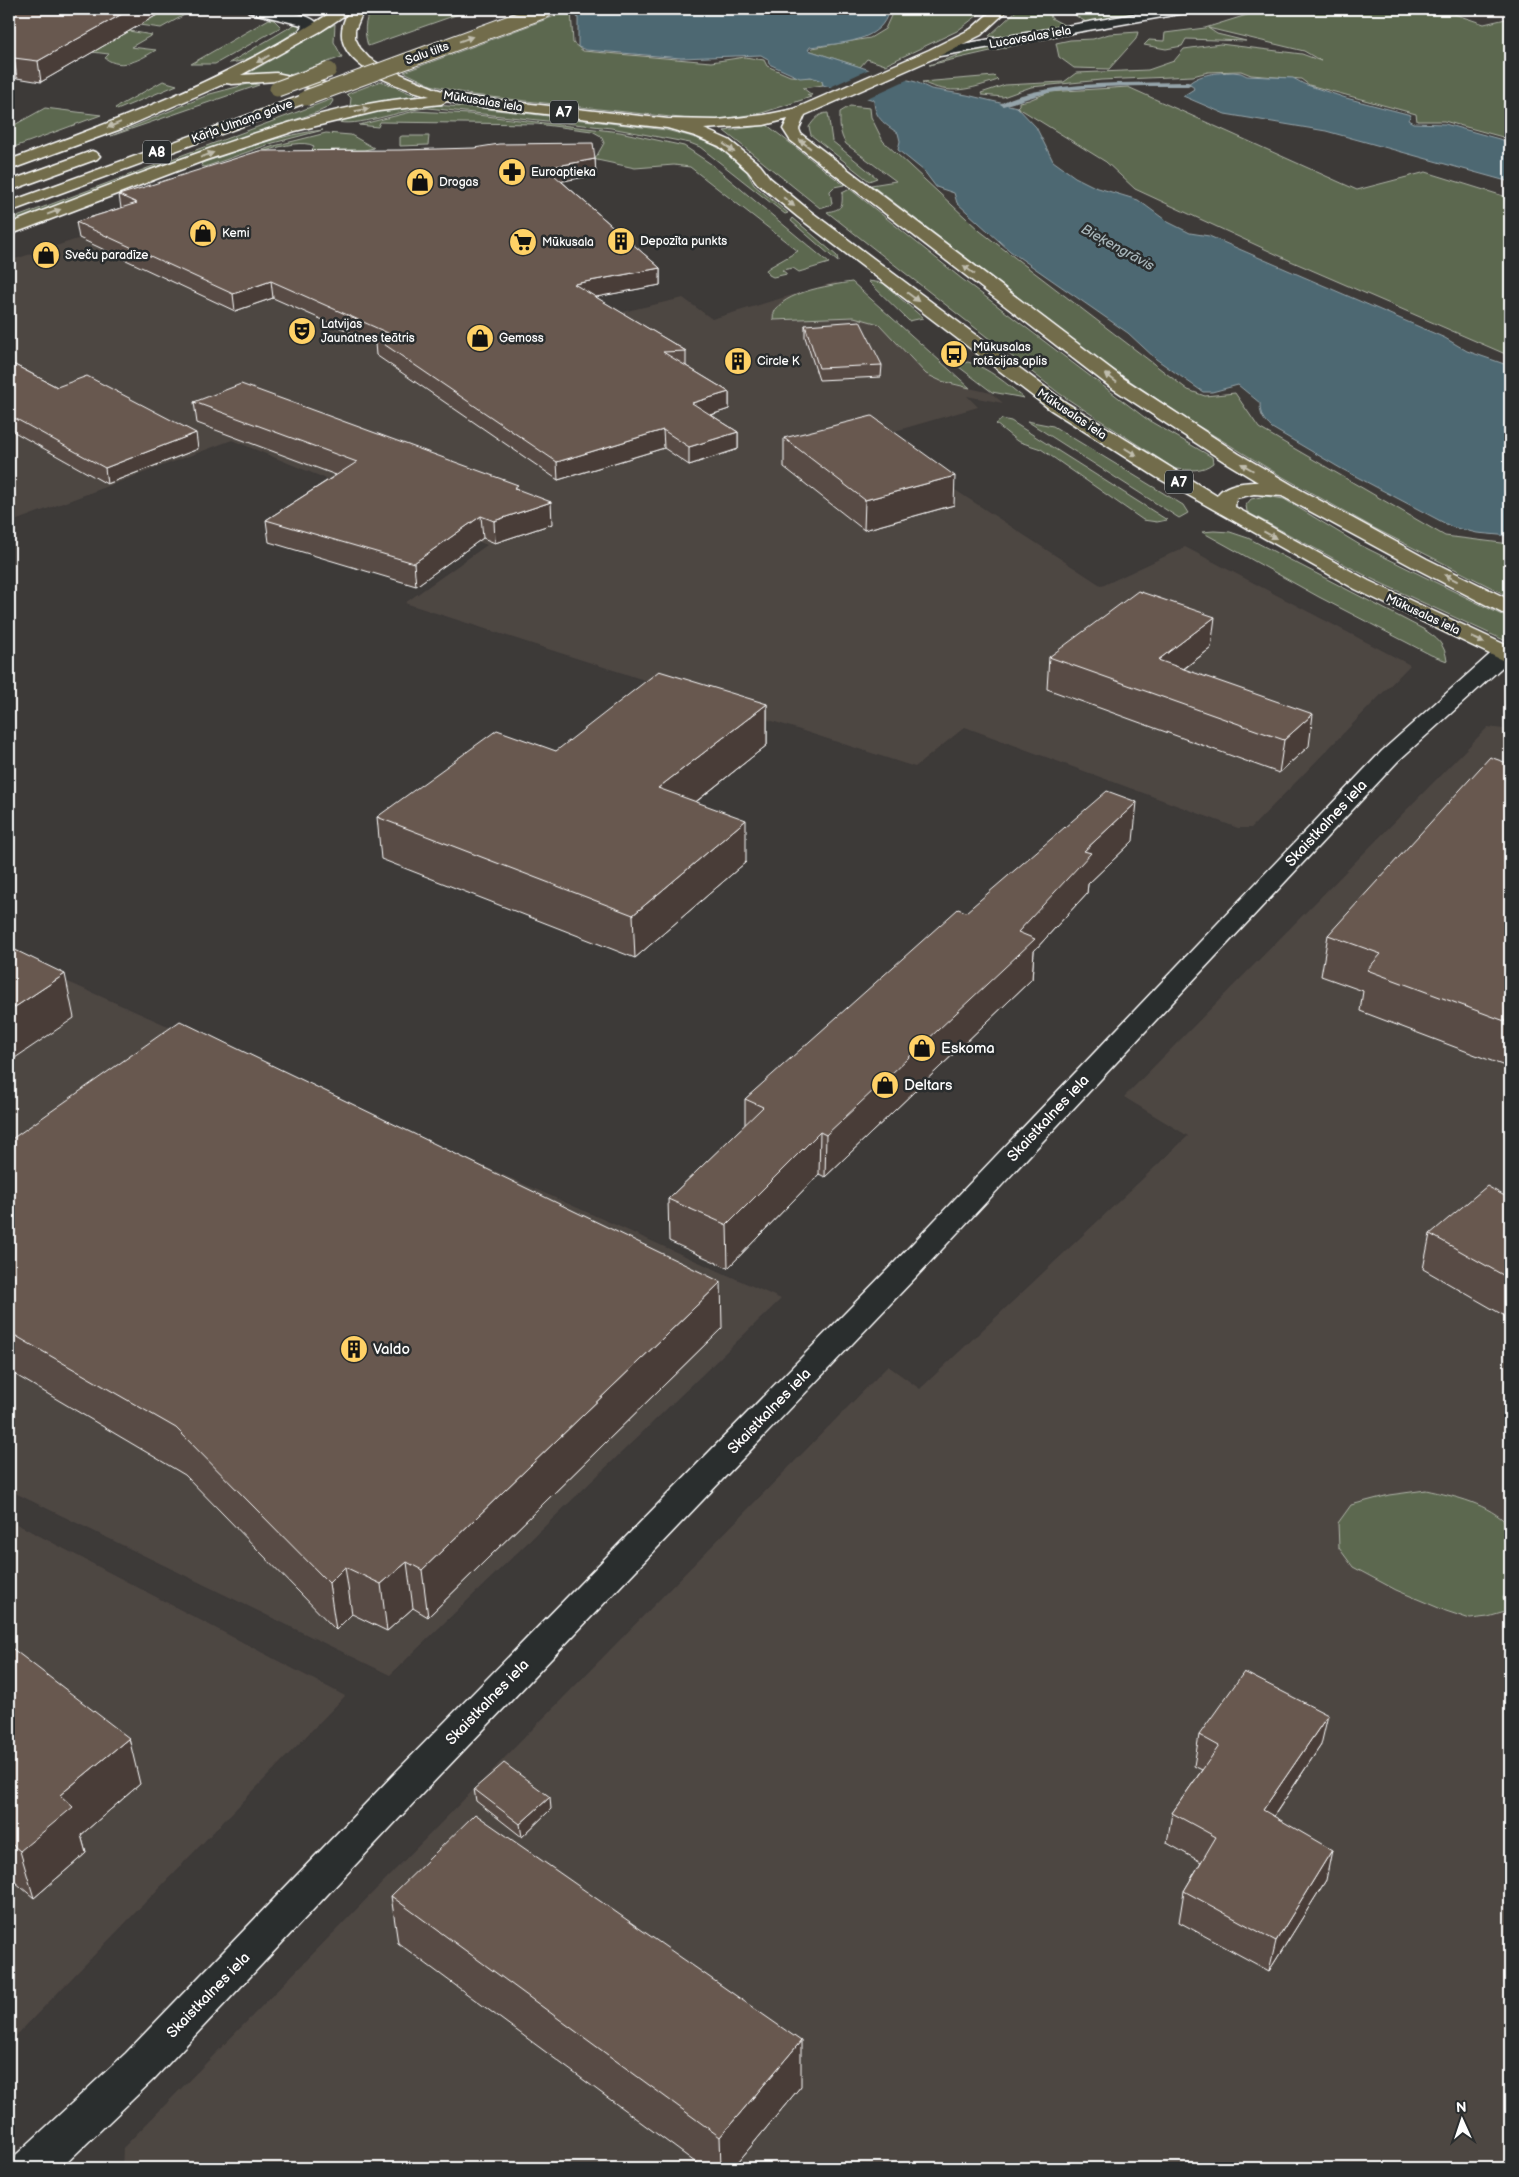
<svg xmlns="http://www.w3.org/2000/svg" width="1519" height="2177" font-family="'Balsamiq Sans',sans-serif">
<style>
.built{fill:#4e4743}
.green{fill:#5c674f;stroke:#aeb3a7}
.water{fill:#4e6872;stroke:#95a4aa}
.pier{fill:#3d3a38}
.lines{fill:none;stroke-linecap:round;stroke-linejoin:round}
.stream{fill:#95a4aa;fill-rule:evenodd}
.minor-casing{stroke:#fff;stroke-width:3}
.tertiary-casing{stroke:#fff;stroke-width:3}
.trunk-casing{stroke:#fff;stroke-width:3}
.minor{fill:#2a2d2e;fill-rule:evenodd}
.tertiary{fill:#2a2d2e;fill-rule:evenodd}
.trunk{fill:#726c4b;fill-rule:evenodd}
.trunk-bridge-casing{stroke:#fff;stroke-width:17;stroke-linecap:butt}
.trunk-bridge{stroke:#726c4b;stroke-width:15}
.wall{fill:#594c45;stroke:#fff}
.shaded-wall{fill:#493e38;stroke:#fff}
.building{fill:#685850;stroke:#fff}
.oneway{fill:#c0bdae}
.labels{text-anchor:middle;stroke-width:5;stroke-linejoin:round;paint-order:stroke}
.far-street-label{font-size:12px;fill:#fff;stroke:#2a2d2e}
.far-poi-label{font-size:12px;fill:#fff;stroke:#2a2d2e;text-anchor:start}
.shield{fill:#2a2d2e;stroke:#bfc0c0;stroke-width:1}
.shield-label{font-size:14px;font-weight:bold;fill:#fff}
.far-water-label{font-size:14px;font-style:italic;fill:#a6b4b8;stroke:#2a2d2e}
.street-label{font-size:15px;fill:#fff;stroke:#2a2d2e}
.poi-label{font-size:15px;fill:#fff;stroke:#2a2d2e;text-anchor:start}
</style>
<rect width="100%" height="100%" fill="#3d3a38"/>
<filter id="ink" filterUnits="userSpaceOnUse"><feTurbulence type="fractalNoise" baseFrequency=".02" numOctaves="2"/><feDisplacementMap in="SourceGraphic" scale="10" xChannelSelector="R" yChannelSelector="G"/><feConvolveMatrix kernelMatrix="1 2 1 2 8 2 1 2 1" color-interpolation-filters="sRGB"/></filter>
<g filter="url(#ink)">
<g class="built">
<path d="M90,235L532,333L683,298L712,319L836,282L951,384L991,393L1003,403L967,396L978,407L874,437L1102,586L1185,547L1410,665L1251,828H1238L965,727L915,767L405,603L487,545L232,440L9,523V261Z"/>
<path d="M1488,727L1510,730V2168H122L123,2148L888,1366L920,1389L1188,1136L1124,1097Z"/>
<path d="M9,956L347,1105L781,1299L390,1675L9,1490Z"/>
<path d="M9,1520L345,1696L9,2043Z"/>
</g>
<g class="green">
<path d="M166,9L188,13L161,28L139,25Z"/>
<path d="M371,9H473L368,46C364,32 364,22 371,9Z"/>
<path d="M894,9H986L957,31L885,65L867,59L860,67L811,51L812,48L870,38L885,29Z"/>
<path d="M1018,9H1053L1050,14L1051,18L1066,26L1000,37L989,36Z"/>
<path d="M1077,9H1162L1086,22L1076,16L1074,13Z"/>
<path d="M1266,9H1439L1484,24L1510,18V139L1444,121H1417L1416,114L1309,85L1301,79L1251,75L1241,71L1208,72L1193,76L1101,80L1031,87L1003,97L982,95L981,93L1005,85L1064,82L1076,73L1148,70L1174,61L1184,49L1220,44L1302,54L1321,61L1304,51L1208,28L1217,34L1246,41L1186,39L1182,46L1166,49L1144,45L1149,40L1164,41L1165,33L1205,28Z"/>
<path d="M571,10L573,43L583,51L711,62L745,57L764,60L767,66L790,76L811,77L822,81L823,85L803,88L812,95H807L811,97L762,113L714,120L689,119L472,95L431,85L404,72Z"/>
<path d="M269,19L274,20L281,27L215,64H191Z"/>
<path d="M297,23L300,28L296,31C276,44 254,61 229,63Z"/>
<path d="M335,24L334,42L342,57L287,76H243Z"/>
<path d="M129,31L152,35L131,47L156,50C141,59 122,71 105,58L109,54L92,52Z"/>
<path d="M1080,31L1082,32L1030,42L929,65L971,51Z"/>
<path d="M1138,32L1136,39L1109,69L1074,68L1059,57L1056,43L1070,40L1093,39L1109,34Z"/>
<path d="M994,76L998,80C970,89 951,96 922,82Z"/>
<path d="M163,81L177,85L117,110L115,108Z"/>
<path d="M381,81L417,96L350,107L351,98L347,94Z"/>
<path d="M248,84L259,85L111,136L210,94Z"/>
<path d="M1128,87L1357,190L1426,172L1510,198V356L1293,262L1135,189L1106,162L1017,107L1019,105V102L1029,100L1049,92Z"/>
<path d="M332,99L333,101L329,107L318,112L219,145L9,224V220Z"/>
<path d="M433,105L479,108L626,125L666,130L689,136L712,144L725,152L747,172L754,185L788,213L785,214L700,147L690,143L611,128L428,108C401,109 357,129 334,121L385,110Z"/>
<path d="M850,106L870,108L871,117L883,141L980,231L1188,390L1205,396L1235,393L1259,428L1445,536L1510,544V597L1374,528L1276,473L1190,421L1108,366L871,185L896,181L846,144C839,133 840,124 840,112Z"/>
<path d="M45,108L101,115L9,149V128Z"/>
<path d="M415,111L469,114L620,132L684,146L711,164L829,263L799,272L793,268L782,270L787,274L773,277L769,275L766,270L770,267L798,251L690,167L674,165L635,168L597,160L595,159L604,143L601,136L592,131L537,124L380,122L378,127L359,125Z"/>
<path d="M828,113L832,141L877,178L869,181L811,135L809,127C814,120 819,113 828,113Z"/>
<path d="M767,125L844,185L834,187L830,191L832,204L820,208L724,131Z"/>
<path d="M323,130L273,143L205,167L201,166L202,163C241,150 282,134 323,130Z"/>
<path d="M326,133L351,135L374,148L364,150H331L327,164L325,151H312L314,146C294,135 235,163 213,171L208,169L274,146Z"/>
<path d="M402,136H429L428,145L400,146V137Z"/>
<path d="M850,189L962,279L1148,420L1212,457L1213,463C1202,472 1189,470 1175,469L1060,394L827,212C841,209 843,208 842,193Z"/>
<path d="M793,218L837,256L838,262L791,221Z"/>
<path d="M868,281L883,283L923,318L909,321Z"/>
<path d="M852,282L970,388L941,381L926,374L879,324L854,317L773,320C771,293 832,285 852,282Z"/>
<path d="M968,362C989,368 1007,384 1024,398L992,392L955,364Z"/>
<path d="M1002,419L1011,421L1167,520L1157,522L1143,520L1041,449L1017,441L996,424Z"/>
<path d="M1027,421L1053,426L1183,505L1188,513L1179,518Z"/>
<path d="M1266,496L1284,499L1360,545L1510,619V643L1372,579L1247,512L1246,505L1251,499Z"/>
<path d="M1214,531L1230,532L1248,538L1423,629C1437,638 1445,644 1447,661L1431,655L1319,597L1202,532Z"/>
<path d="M1426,1490C1457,1497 1487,1503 1510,1526V1587L1503,1598L1510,1603L1505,1612L1488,1617L1470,1619L1446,1611L1396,1590L1353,1567L1339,1548L1338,1523L1351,1505L1389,1495Z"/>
</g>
<g class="water">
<path d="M575,9H889C883,43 839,43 810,47L808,50L867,69L916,82L931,89L967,95L1017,107L1036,127L1053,161L1075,177L1095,187L1138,200L1168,222L1190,233L1209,236L1445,338L1467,351L1510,366V536L1477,533L1452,527L1340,468L1272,428C1263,420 1260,415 1260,403L1238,385L1212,392H1203L1156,359L1128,333L1010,251L957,203L954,193L936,187L924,171L898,150L900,141L898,133C884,124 874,117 874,100L823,85L822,81L811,77L800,78L769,64L768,59L761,55L681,58L586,50L578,47V18L575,14Z"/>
<path d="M1233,72L1241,73L1247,76L1293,78L1304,84L1346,98L1411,115L1408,120L1413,123L1445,124L1510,142V182L1326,131L1225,114L1183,96L1194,89L1192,85L1188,84C1201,73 1216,73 1233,72Z"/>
</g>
<path class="pier" d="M872,68L911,78L863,100L826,89Z"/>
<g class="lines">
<path class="stream" d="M1118,83L1188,82L1191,84L1188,86C1141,86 1094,85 1048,93C1033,96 1018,102 1003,106L1000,104C1025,88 1087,84 1118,83Z"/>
<g class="minor-casing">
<g id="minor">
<path d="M247,9C262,8 307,11 317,23L310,37L305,38L298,34L302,25L249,12Z"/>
<path d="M1505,646L1510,648V660L1398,761L916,1277L421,1795L154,2079L61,2168H11L17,2154L126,2053L395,1773L894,1263L1382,751L1497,648Z"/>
</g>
</g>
<g class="tertiary-casing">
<path id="tertiary" d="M1163,9H1192L1185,13L934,57L927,53L934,49Z"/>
</g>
<g class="trunk-casing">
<g id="trunk">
<path d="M336,9H364L355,30V38L360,48L369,58L384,67L436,89L460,96L668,119L717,120L764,115L794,109L929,50L971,29L994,9H1009L981,35L939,56L805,115L799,129L801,134L1123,378L1239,454L1299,489L1427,559L1510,600V614L1502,613L1413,567L1282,496L1254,494L1236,498L1235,507L1369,581L1510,647V662L1502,660L1355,589L1156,477L1051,410L798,217L758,184L748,171L719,146L695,136L667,128L459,104L447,101L441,104L379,111L295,131L206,160L9,235V224C68,201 127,178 187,157C266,128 346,102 430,96C395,86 320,61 348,13L321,31L241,75L276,73L325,83L327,86L325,89L320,90L276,81L232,84L226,83L121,129L9,170V160C97,128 185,95 267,50C290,37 314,24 336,9ZM788,119L783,129L790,140L1109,386L1225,462L1258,482C1245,482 1223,484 1217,496L1065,402L810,211L770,178L760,165L729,140L704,129L764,125Z"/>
<path d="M306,94L311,95L313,98L311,101L9,212V202Z"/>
<path d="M92,151L97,153L100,156L97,159L9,191V181Z"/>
</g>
</g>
<use href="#minor" class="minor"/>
<use href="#tertiary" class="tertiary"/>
<use href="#trunk" class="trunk"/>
<g class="trunk-bridge-casing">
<g id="trunk-bridge">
<path d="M277,89L329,70"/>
<path d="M306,98L548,9"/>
</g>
</g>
<use href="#trunk-bridge" class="trunk-bridge"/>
</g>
<g class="wall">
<path d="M9,9L157,15L41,82L17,78L9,83Z"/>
<path d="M595,159L596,175L561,181L660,268V285L595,297L686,351V366L729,392V409L711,415L738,432V449L689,465L664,448L558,480L376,355L375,343L273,298L235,311L79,238L76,222L121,208L119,195Z"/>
<path d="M805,325L882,365L881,377L819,380L805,337Z"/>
<path d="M9,362L57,387L198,449L107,484L9,429Z"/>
<path d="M194,402L518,489L552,524L495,543L483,538L416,586L269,542L266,520L336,475L197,423Z"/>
<path d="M784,438L954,505L864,530L784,467Z"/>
<path d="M1211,648L1184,669L1309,746L1279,773L1047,689L1049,657Z"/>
<path d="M767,704V745L696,802L746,862L635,958L381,859L377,817L556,751Z"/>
<path d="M1510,764V1068L1360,1011L1363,991L1321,976L1328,935Z"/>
<path d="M1133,841L1088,884L1087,893L1034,951L1032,979L825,1177L819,1174L728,1268L669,1241L668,1199L745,1125V1099L966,912Z"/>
<path d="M9,1141L722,1328L428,1617L413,1608L387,1631L352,1614L336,1630L185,1475L9,1371Z"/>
<path d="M1510,1199V1319L1423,1269L1430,1234Z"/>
<path d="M9,1646L140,1784L81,1835L86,1853L34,1898L9,1877Z"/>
<path d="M1199,1735L1321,1745L1274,1816L1326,1880L1269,1971L1179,1922L1184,1891L1201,1862L1167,1843L1172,1813L1202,1770L1194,1766Z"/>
<path d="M474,1789L551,1809L522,1837L476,1801Z"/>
<path d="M391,1896L801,2086L733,2168H703L398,1943Z"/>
</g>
<g class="shaded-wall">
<path d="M131,9H157V15L41,82L38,61Z"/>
<path d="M14,58L17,78L9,83V61Z"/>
<path d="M595,159L596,175L547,184L546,168Z"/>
<path d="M660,268V285L575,301L574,284Z"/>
<path d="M271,281L273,298L235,311L233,294Z"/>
<path d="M729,392V409L692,421V403Z"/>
<path d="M663,430L664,448L558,480L557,462Z"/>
<path d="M738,432V449L689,465V447Z"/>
<path d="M196,433L198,449L107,484L105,468Z"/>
<path d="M955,476L954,505L864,530L865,500Z"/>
<path d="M551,502L552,524L495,543L494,521Z"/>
<path d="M481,516L483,538L416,586L414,563Z"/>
<path d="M1215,617L1211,648L1154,691L1158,660Z"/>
<path d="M767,704V745L659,831L658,788Z"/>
<path d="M1313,714L1309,746L1279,773L1284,740Z"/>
<path d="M1137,802L1133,841L1088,884L1087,893L1034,951L1032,979L825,1177L826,1135L1018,932L1084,851Z"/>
<path d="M746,820V862L635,958L633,915Z"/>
<path d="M65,974L74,1018L9,1062V1011Z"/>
<path d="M820,1132L819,1174L728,1268L727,1225Z"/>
<path d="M721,1282L722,1328L428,1617L422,1570Z"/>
<path d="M407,1562L413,1608L387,1631L381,1584Z"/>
<path d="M345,1567L352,1614L336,1630L329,1583Z"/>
<path d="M1328,1715L1321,1745L1257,1841L1263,1810Z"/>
<path d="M129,1738L140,1784L81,1835L86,1853L34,1898L20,1851L60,1795Z"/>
<path d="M550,1797L551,1809L522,1837L520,1824Z"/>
<path d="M1332,1850L1326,1880L1269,1971L1276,1941Z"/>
<path d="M801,2041V2086L733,2168H721L720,2137Z"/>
</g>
<g class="building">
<path d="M9,9H131L38,61L14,58L9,61Z"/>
<path d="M593,143L595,159L546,168L660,268L574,284L686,351L663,352L729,392L692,403L738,432L689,447L663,430L557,462L375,338L388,333L271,281L233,294L76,222L137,203L119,195L259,151L400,150L474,148L499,144Z"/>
<path d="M860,321L882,365L819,368L805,325Z"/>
<path d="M9,362L57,387L87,376L196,433L105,468L9,415Z"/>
<path d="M241,384L518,485L514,488L551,502L494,521L481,516L414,563L266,520L357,462L194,402Z"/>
<path d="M872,416L955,476L865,500L784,438Z"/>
<path d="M1138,591L1215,617L1158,660L1313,714L1284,740L1049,657Z"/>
<path d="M659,671L767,704L658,788L746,820L633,915L377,817L497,730L556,751Z"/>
<path d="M1490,757L1510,764V1023L1367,970L1381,954L1328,935Z"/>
<path d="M1107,791L1137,802L1084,851L1091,853L1018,932L1035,939L826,1135L820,1132L727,1225L668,1199L763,1107L745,1099L958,909L966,912Z"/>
<path d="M9,947L65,974L9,1011Z"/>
<path d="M180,1021L721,1282L422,1570L407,1562L381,1584L345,1567L329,1583L176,1428L9,1332V1141Z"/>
<path d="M1487,1186L1510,1199V1279L1430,1234Z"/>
<path d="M9,1646L129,1738L60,1795L73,1807L20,1851L9,1842Z"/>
<path d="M1244,1672L1328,1715L1263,1810L1332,1850L1276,1941L1184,1891L1216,1837L1172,1813L1219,1746L1199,1735Z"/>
<path d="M504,1763L550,1797L520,1824L474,1789Z"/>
<path d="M475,1814L801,2041L720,2137L391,1896Z"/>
</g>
<defs><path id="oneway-solid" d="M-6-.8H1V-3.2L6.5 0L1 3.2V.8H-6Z" transform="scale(1.25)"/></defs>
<g class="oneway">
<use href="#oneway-solid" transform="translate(466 39) rotate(-20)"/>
<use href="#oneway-solid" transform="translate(263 59) rotate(150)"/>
<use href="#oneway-solid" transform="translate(362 110) rotate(-10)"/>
<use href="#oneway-solid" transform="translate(114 125) rotate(158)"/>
<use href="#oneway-solid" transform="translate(805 144) rotate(-142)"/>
<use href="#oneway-solid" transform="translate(729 148) rotate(38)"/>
<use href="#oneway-solid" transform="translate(207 155) rotate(-20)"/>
<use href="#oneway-solid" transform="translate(789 202) rotate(39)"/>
<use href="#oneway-solid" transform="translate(54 212) rotate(-21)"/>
<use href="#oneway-solid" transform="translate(969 270) rotate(-143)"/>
<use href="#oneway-solid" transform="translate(913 297) rotate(37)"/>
<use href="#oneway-solid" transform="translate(1111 378) rotate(-143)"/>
<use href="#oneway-solid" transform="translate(1131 452) rotate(32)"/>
<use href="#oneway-solid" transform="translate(1247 467) rotate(-150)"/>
<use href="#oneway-solid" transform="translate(1270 535) rotate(29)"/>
<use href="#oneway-solid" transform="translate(1451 578) rotate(-154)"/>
<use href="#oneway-solid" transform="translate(1478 640) rotate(25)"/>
</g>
</g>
<defs>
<g id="pharmacy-disc" transform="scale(1.4375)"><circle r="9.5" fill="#ffd166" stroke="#2a2d2e"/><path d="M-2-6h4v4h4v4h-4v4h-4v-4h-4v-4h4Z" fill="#111"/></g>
<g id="shop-disc" transform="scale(1.4375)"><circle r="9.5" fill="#ffd166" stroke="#2a2d2e"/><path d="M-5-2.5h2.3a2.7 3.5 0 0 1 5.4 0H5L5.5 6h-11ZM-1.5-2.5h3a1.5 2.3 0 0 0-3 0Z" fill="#111"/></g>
<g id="building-disc" transform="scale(1.4375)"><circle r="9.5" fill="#ffd166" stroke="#2a2d2e"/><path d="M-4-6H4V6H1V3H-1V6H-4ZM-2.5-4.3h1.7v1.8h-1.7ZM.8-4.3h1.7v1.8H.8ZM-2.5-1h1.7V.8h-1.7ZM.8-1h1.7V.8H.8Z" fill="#111"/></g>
<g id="supermarket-disc" transform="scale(1.4375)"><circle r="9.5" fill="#ffd166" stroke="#2a2d2e"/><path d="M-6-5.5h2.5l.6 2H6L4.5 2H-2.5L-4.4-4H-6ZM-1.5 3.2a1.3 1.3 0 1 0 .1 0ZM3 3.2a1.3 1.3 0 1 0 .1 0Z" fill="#111"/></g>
<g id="theatre-disc" transform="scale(1.4375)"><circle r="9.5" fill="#ffd166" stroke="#2a2d2e"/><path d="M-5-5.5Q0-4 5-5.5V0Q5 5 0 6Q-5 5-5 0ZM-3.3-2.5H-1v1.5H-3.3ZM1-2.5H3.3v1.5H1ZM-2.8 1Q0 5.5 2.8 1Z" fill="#111"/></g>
<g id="bus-disc" transform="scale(1.4375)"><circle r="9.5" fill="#ffd166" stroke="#2a2d2e"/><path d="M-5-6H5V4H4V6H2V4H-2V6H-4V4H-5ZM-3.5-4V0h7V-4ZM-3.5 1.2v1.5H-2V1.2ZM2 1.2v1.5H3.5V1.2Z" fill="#111"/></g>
</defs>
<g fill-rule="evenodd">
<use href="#pharmacy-disc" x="512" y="172"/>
<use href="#shop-disc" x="420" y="182"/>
<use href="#shop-disc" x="203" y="233"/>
<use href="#building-disc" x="621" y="241"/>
<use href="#supermarket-disc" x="523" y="242"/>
<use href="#shop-disc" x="46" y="255"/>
<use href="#theatre-disc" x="302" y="331"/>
<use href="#shop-disc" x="480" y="338"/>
<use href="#bus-disc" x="954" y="354"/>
<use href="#building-disc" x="738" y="361"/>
<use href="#shop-disc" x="922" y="1048"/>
<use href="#shop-disc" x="885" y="1085"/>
<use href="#building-disc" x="354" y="1349"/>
</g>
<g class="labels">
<g class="far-street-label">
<text transform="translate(1030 37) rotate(-10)" y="4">Lucavsalas iela</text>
<text transform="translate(427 53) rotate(-20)" y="4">Salu tilts</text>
<text transform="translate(483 101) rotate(9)" y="4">Mūkusalas iela</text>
<text transform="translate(242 121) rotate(-20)" y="4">Kārļa Ulmaņa gatve</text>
<text transform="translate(1072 414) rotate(34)" y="4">Mūkusalas iela</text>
<text transform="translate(1423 614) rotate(25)" y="4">Mūkusalas iela</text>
</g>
<g class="far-poi-label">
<text x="531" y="176">Euroaptieka</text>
<text x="439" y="186">Drogas</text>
<text x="222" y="237">Kemi</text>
<text x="640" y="245">Depozīta punkts</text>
<text x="542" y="246">Mūkusala</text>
<text x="65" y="259">Sveču paradīze</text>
<text x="321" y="328">Latvijas<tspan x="321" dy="14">Jaunatnes teātris</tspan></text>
<text x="499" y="342">Gemoss</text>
<text x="973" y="351">Mūkusalas<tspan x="973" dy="14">rotācijas aplis</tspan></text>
<text x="757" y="365">Circle K</text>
</g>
<g class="shield">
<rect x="550" y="100.5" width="28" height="23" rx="4"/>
<rect x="143" y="140.5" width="28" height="23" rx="4"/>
<rect x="1165" y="470.5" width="28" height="23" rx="4"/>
</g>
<g class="shield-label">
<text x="564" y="117">A7</text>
<text x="157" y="157">A8</text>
<text x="1179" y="487">A7</text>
</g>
<g class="far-water-label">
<text transform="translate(1118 247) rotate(29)" y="5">Bieķengrāvis</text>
</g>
<g class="street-label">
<text transform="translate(1326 823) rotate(-47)" y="5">Skaistkalnes iela</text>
<text transform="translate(1048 1118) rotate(-47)" y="5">Skaistkalnes iela</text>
<text transform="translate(769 1411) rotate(-46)" y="5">Skaistkalnes iela</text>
<text transform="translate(487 1702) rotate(-46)" y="5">Skaistkalnes iela</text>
<text transform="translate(208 1995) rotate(-46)" y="5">Skaistkalnes iela</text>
</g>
<g class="poi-label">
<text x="941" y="1053">Eskoma</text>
<text x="904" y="1090">Deltars</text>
<text x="373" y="1354">Valdo</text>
</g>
</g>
<rect width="1519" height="2177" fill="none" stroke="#2a2d2e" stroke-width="30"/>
<rect x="15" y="15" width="1489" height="2147" fill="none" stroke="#fff" stroke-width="2" filter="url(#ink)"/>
<g transform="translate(1462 2120) rotate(357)" stroke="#2a2d2e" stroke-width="4" paint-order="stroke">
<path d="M0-4L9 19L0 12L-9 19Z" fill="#ffffff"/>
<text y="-8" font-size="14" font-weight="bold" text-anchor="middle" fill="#ffffff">N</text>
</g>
</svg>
